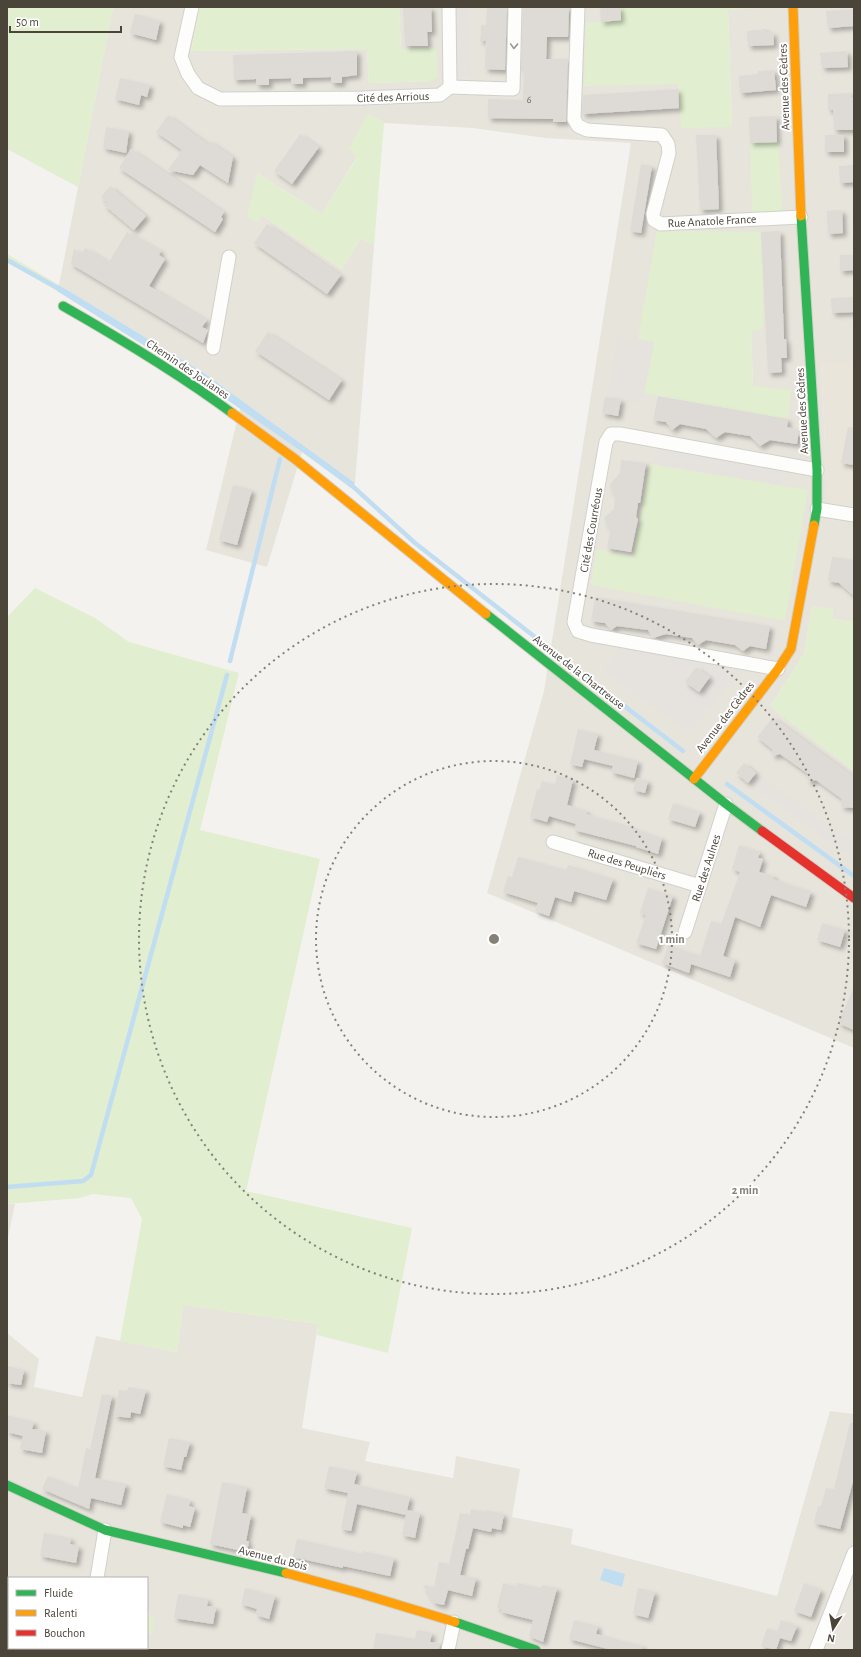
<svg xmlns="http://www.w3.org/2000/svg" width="861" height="1657" font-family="'Alegreya Sans',sans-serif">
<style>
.residential{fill:#e7e4dc;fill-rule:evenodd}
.education{fill:#eae5da}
.green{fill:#e1eecf}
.parking{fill:#e6e3df}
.water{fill:#c0ddf1}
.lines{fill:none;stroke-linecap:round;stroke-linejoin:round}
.stream{stroke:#c0ddf1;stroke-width:4.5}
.building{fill:#dedbd6;filter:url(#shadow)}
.street-casing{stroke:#d2d0cb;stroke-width:15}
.fast-casing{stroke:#d3cfc5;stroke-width:11}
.slow-casing{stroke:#d3cfc5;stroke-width:11}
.jam-casing{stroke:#d3cfc5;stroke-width:11}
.street{stroke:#fdfdfc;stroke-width:13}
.fast{stroke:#30b455;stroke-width:9}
.slow{stroke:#ff9f0a;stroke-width:9}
.jam{stroke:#e5322d;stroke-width:9}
.oneway{stroke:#9b9791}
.ring{fill:none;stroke:#868178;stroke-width:2;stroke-dasharray:2 4}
.labels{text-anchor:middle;stroke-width:4;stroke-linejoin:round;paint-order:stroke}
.number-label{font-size:10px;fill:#706a61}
.street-label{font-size:12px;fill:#4b4439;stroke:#fff}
.centre{fill:#868178;stroke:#fff;stroke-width:2}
.ring-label{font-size:12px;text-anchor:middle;font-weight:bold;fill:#868178;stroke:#fff;stroke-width:4;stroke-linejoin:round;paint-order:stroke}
</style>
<defs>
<filter id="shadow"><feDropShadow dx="3.5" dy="3.5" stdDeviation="2" flood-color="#0004"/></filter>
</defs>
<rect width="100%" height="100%" fill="#f4f2ee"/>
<g class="residential">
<path d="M113,7H200L191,51L367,49L369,83L431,81L401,49L399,7H620L621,20L601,22L679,84L682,128L732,126L728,10L775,7H854V362H821L828,503L854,507V622L832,619L833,610L812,606L804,654L770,706L854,771V1048L487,893L544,691L631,143L545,138L473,128L384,123L368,114L357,157L322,214L257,173L262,215L342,269L361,238L374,246L355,483L204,373L59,285ZM764,320L751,331L753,386L788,419L658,396ZM597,550L633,557L591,584Z"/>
<path d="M240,408L302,452L267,567L206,550Z"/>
<path d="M7,1204H15L7,1242Z"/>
<path d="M183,1305L318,1324L302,1428L370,1442L365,1461L453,1478L456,1456L520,1469L512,1517L573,1529L571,1544L777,1596L830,1411L854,1414V1650H7V1333L39,1359L34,1387L82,1397L96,1336L177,1352ZM9,1578H147V1613H149L152,1633L147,1636V1648H9Z"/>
</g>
<path class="education" d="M821,362H854V507L828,503Z"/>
<g class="green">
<path d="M7,7H113L78,187L7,149Z"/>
<path d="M200,7H399L401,49L435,48L437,55V77L431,81L369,83L367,49L191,51Z"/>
<path d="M620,7H775L728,10L732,127L681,128L678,84L584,86L586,23L621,20Z"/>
<path d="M368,114L384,123L374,246L361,238L342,269L262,215L258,223L247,217L257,173L322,214L357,158L349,148Z"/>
<path d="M779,142L782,213L752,214L750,143Z"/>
<path d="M657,230L761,232L764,320L762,329L751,331L753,386L791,390L788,419L644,393L654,342L638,339Z"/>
<path d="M7,254L59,285L57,291L7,262Z"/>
<path d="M650,464L808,490L785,621L591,585L597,549L633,557Z"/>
<path d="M35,588L95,618L129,642L239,673L200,830L320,859L246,1191L412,1228L388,1353L317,1335L318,1324L183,1305L177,1352L120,1341L142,1219L131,1198L93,1194L80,1198L7,1204V617Z"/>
<path d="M812,606L833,609L832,619L854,622V771L770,706L804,654Z"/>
<path d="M147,1613L154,1619L152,1633L147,1636Z"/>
</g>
<g class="parking">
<path d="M456,7H469L471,76L456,77Z"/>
<path d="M618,336L654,342L642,403L607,397Z"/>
<path d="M657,448L782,469L780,485L654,464Z"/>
<path d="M620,648L742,670L689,732L604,672Z"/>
<path d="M756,773L854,843V860L748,783Z"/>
</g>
<g class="water">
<path d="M59,285L204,373L355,483L351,488L302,452L196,378L57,291Z"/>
<path d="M604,1568L625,1574L622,1587L600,1580Z"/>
</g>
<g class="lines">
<g class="stream">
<path d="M7,260L63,291"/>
<path d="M348,482L415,543L558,655L683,751"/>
<path d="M230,661L280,459"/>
<path d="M727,784L854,876"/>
<path d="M7,1187L83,1181L91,1175L227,675"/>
</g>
</g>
<g class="building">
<path d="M403,7H431L432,32H427L428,46H405Z"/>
<path d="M487,7H507L505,70L485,69L486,41H480L481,32V25H486Z"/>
<path d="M523,7H569L568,37H547L546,59H568L566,122H553V119L488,118V99L523,100L524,70H521Z"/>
<path d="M600,7H620L621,20L601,22Z"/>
<path d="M854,9V26L828,28L826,11Z"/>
<path d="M135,14L160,21L156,40L130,33Z"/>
<path d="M766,29V33L773,32L774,45L748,46L747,31Z"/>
<path d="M357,51V75L342,77V83H331V77L303,78V84H291V78L269,79V85H256V79L234,80L233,55Z"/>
<path d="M847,51L848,67L822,68L820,53Z"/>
<path d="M774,70L776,90L740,93L739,76L758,74V71Z"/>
<path d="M120,78L150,85L147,97L141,95L139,105L115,99Z"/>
<path d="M678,89L679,108L582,114L583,95Z"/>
<path d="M852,93V97H854V130H834L833,110H828V94Z"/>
<path d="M168,115L208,144L210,141L233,157L228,183L200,165L193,175L168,170L182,150L156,132Z"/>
<path d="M776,116L777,142L750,143L749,117Z"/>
<path d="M106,127L129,131L126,153L103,148Z"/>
<path d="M300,134L319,147L292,184L274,171Z"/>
<path d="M696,135H716L719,209L700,210Z"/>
<rect x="825" y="135" width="19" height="17"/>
<path d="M131,149L224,212L221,217L223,219L215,232L119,168Z"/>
<path d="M641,164L652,166L641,233L630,231Z"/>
<path d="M854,165V182L840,183L839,166Z"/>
<path d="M110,186L146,216L134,230L104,205L107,202L101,197Z"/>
<path d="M842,210L843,233L828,234L827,211Z"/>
<path d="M267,224L341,275L327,294L254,243Z"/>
<path d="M780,231L784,339H786L787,358H781L782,372L768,373L761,232Z"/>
<path d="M127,232L161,251L159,255L165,259L149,286L207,320L202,327L208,330L203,343L71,264L74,249L82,254L85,248L109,262Z"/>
<path d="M840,255H854V270L840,271Z"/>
<path d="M854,297V312L832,313L831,298Z"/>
<path d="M268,332L342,380L329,400L255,351Z"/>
<path d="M658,396L788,419L787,427L799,430L797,444L770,440L760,446L750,436L725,432L716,438L706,429L680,424L672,430L666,422L653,420Z"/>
<path d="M605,397L621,399L618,416L602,413Z"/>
<path d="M848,427L854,428V465L841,463Z"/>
<path d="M621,460L646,463L640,503H638L636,517L638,519L631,552L607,548L610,531L604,518L614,509L615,497L610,486L611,483L620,473Z"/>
<path d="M233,485L252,490L237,545L219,540Z"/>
<path d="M832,557L854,560V596L839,583L828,581Z"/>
<path d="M595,597L770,626L766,649L750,646L743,651L735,645L706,640L698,645L692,638L666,634L653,638L648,630L617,626L611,630L605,623L591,621Z"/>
<path d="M696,667L710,677L699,692L685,682Z"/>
<path d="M773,717L854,777V808L841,807L842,799L816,780L808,782L807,773L780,754L772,756V749L757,737Z"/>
<path d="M578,729L598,734L594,750L638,761L634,778L611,772L613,766L584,759L582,767L570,764Z"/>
<path d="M744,763L756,773L748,783L736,773Z"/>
<path d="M557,775L573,780L567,805L587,811L586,814L635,828V829L662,838L658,854L636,847V846L574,830L576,824L549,816L547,822L530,817L537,789L539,790L542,781L555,785Z"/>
<path d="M637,778L648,781L645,793L633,790Z"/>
<path d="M673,803L700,812L695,827L668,819Z"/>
<path d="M739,845L760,852L758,858L763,859L759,872L774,876L773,879L811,892L806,907L771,895L760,927L735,917L723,956L735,960L730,977L691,964L689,973L662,963L668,945L700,956L711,921L721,924L740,872L732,869Z"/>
<path d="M518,857L566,870L568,865L613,879L606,900L574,891L571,902L555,897L549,916L535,911L538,903L503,892L508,876L512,877Z"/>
<path d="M648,888L673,896L656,949L636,943L646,915L640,913Z"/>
<path d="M822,923L845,930L840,947L817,940Z"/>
<path d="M854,987V1030L838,1023Z"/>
<path d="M7,1366L24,1370L21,1385L7,1383Z"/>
<path d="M128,1387L146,1390L140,1414L131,1412L130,1418L114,1416L119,1390L127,1391Z"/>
<path d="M102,1394L112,1396L95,1478L126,1484L121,1505L91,1498L89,1509L42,1489L48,1476L78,1489L86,1448L90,1449Z"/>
<path d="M7,1415L34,1422L32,1429L46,1431L42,1453L20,1449L23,1436L7,1432Z"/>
<path d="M850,1423H854V1478L840,1529L814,1523L818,1506H821L826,1488L834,1489Z"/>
<path d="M169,1438L190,1442L186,1457H184L181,1470L163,1466Z"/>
<path d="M329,1466L357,1472L354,1484L410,1497L406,1515L357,1504L351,1531L341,1529L348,1493L324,1488Z"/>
<path d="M222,1482L247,1487L242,1513L251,1515L246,1541H249L247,1552L210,1544Z"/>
<path d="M167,1494L190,1500L189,1506L195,1508L190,1527L183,1525V1528L160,1522Z"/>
<path d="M471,1509L486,1512V1510L504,1514L501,1530L492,1528L491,1532L473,1528L468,1549H466L460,1575L476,1578L472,1596L448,1590L444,1605L434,1603L423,1585L434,1587L439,1562L449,1564L460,1513L470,1515Z"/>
<path d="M407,1510L420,1513L415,1538L402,1535Z"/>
<path d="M44,1533L71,1538L70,1544L79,1546L76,1563L40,1556Z"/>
<path d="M297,1539L363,1554V1551L394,1558L390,1576L343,1566V1568L293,1557Z"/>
<path d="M503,1583L516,1586L517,1583L541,1588L542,1585L557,1588L543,1642L529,1636L533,1620L501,1612L502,1609L497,1608Z"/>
<path d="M804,1583L821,1590L811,1617L794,1611Z"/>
<path d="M245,1588L275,1596L269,1619L256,1615L257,1609L241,1604Z"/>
<path d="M638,1588L655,1592L648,1618L633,1614Z"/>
<path d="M178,1594L208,1599L207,1606L216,1607L213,1624L174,1618Z"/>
<path d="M574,1620L598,1626L596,1634L643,1646L642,1650H612L569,1639Z"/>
<path d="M781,1620L797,1626L791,1641L780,1638L776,1650L761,1646L767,1628L777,1632Z"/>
<path d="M417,1630L432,1633L430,1642L440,1643L439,1650H373L376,1633L415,1639Z"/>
</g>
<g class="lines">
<g class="street-casing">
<g id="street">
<path d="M192,7L181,57L188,74L198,88L220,99L362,98L440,95L450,87L449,7"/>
<path d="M578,7L574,119L578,126L587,130L662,135L668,144L669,153L653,214L654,220L661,224L801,217"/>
<path d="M450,87L513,89L515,7"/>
<path d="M213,348L229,257"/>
<path d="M817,509L854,515"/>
<path d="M778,669L591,635L578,631L574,622L606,442L611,434H620L817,470"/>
<path d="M553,842L700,886"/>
<path d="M685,932L726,804"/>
<path d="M97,1578L105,1530"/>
<path d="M87,1650V1648"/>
<path d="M448,1650L454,1622"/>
<path d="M816,1650L854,1553"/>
</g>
</g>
<g class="fast-casing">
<g id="fast">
<path d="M801,216L817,470V509L814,525"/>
<path d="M63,306C121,339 178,373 232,413"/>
<path d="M486,614L726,804L762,831"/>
<path d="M7,1485L105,1530L286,1573"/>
<path d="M455,1622L536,1650"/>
</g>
</g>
<g class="slow-casing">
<g id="slow">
<path d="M793,7L801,216"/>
<path d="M232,413L295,459L486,614"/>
<path d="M694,779L778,669L791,649L814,525"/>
<path d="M286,1573L359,1593L455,1622"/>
</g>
</g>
<g class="jam-casing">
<path id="jam" d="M762,831L854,898"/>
</g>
<use href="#street" class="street"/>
<use href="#fast" class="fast"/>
<use href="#slow" class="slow"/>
<use href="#jam" class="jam"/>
</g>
<defs><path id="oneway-chevron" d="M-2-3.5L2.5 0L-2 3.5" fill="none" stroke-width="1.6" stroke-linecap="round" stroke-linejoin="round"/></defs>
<use class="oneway" href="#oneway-chevron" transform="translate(514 46) rotate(92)"/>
<g class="ring">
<circle cx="494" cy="939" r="178"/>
<circle cx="494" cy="939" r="355"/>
</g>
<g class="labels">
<g class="number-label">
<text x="529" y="103">6</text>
</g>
<g class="street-label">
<text transform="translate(784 87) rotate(-92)" y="4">Avenue des Cèdres</text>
<text transform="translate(393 97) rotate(-2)" y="4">Cité des Arrious</text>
<text transform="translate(712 221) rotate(-3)" y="4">Rue Anatole France</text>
<text transform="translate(188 369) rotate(34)" y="4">Chemin des Joulanes</text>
<text transform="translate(802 411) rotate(-93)" y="4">Avenue des Cèdres</text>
<text transform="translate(591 530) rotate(-80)" y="4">Cité des Courréous</text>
<text transform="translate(579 672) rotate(38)" y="4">Avenue de la Chartreuse</text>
<text transform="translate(725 717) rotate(-52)" y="4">Avenue des Cèdres</text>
<text transform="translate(627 864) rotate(17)" y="4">Rue des Peupliers</text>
<text transform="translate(706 868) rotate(-72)" y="4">Rue des Aulnes</text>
<text transform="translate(273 1558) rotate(14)" y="4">Avenue du Bois</text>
</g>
</g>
<circle cx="494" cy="939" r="6" class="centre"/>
<g class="ring-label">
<text x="672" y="943">1 min</text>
<text x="745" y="1194">2 min</text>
</g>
<rect width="861" height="1657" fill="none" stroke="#4b4439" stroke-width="16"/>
<rect x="8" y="1577" width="140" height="72" fill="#ffffff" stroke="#b7b4b0"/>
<rect x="16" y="1590" width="20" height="6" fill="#30b455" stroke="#b7b4b0"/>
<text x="44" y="1597" font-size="12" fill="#4b4439">Fluide</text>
<rect x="16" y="1610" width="20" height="6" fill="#ff9f0a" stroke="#b7b4b0"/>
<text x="44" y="1617" font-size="12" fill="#4b4439">Ralenti</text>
<rect x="16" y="1630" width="20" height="6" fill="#e5322d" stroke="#b7b4b0"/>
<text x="44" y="1637" font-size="12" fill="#4b4439">Bouchon</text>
<g transform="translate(833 1629) rotate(191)" stroke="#ffffff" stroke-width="3" paint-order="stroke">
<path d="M0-3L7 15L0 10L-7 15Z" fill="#4b4439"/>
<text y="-6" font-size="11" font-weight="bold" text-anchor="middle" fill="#4b4439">N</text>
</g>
<path d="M10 26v6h111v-6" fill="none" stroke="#4b4439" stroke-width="2"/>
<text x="16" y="26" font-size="12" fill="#4b4439" stroke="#ffffff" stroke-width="3" paint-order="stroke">50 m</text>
</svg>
